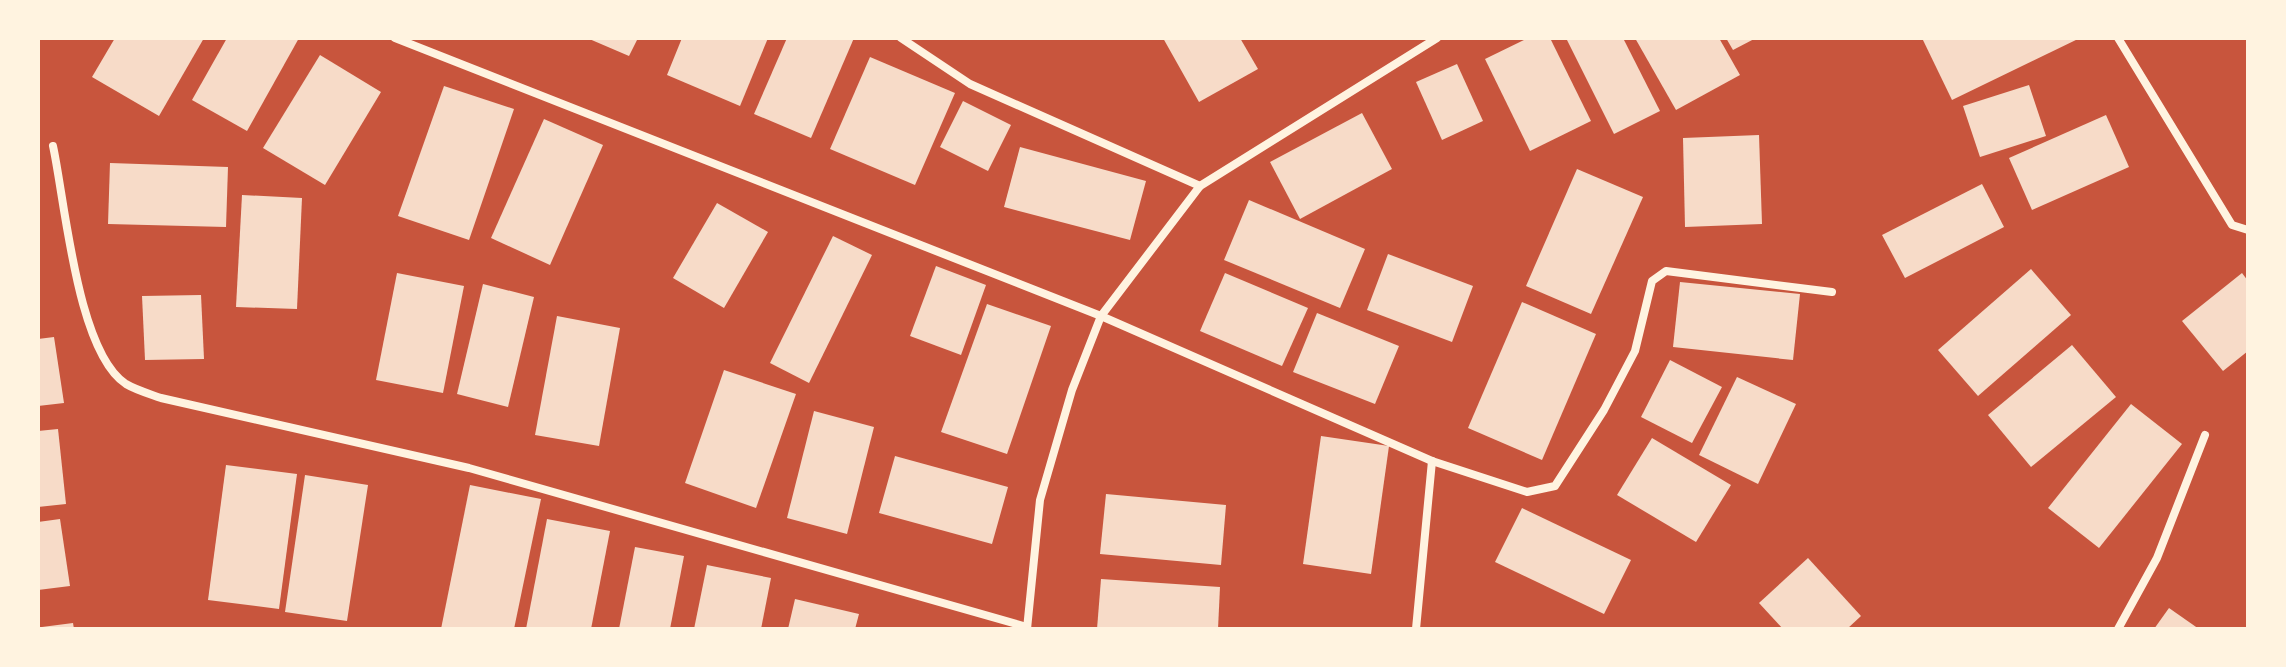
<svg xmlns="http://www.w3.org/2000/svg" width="2286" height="667" font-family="Signika,sans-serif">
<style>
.building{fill:#f7dbc8}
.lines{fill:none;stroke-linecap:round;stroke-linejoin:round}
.minor{stroke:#fff3e0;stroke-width:8}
</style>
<rect width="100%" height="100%" fill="#c8553d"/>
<g class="building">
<path d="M115,38H204L159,116L92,77Z"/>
<path d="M227,38H299L247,131L192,100Z"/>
<path d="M587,38H638L629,56Z"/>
<path d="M682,38H768L740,106L667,75Z"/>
<path d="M787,38H854L811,138L754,114Z"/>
<path d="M1163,38H1240L1258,69L1199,102Z"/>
<path d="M1528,38H1550L1591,121L1530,151L1485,59Z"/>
<path d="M1566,38H1623L1660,111L1614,134Z"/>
<path d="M1635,38H1719L1740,75L1676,110Z"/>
<path d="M1726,38H1756L1733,50Z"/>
<path d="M1922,38H2080L1952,100Z"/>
<path d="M320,55L381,92L325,185L263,148Z"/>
<path d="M870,57L955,93L915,185L830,149Z"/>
<path d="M1457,64L1483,121L1442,140L1416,82Z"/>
<path d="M2029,85L2046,136L1980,157L1963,106Z"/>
<path d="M444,86L514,109L469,240L398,216Z"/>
<path d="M963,101L1011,125L988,171L940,147Z"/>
<path d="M1362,113L1392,169L1300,219L1270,162Z"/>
<path d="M2106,115L2129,167L2032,210L2009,158Z"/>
<path d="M544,119L603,145L550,265L491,238Z"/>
<path d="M1759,135L1762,224L1685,227L1683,138Z"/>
<path d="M1020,147L1146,181L1130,240L1004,207Z"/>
<path d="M110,163L228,167L226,227L108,224Z"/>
<path d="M1577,169L1643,197L1591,314L1526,286Z"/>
<path d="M1982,184L2004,227L1905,278L1882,235Z"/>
<path d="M242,195L302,198L297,309L236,307Z"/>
<path d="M1249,200L1365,249L1340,308L1224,260Z"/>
<path d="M717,203L768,232L724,308L673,278Z"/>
<path d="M833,236L872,255L809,383L770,363Z"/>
<path d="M1388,254L1473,286L1452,342L1367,310Z"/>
<path d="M936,266L986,285L961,355L910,336Z"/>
<path d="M2031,269L2071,315L1978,396L1938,350Z"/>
<path d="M397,273L464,286L443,393L376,380Z"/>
<path d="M1225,273L1308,308L1282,366L1200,331Z"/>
<path d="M2242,273L2248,281V351L2223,371L2182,321Z"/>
<path d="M1680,282L1800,294L1793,360L1673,347Z"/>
<path d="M483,284L534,297L508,407L457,394Z"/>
<path d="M201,295L204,359L145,360L142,296Z"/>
<path d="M1522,302L1596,334L1542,460L1468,428Z"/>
<path d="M987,304L1051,326L1007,454L941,432Z"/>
<path d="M1317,313L1399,346L1375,404L1293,372Z"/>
<path d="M557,316L620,328L599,446L535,435Z"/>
<path d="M54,337L64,403L38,406V339Z"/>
<path d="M2072,345L2116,397L2031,467L1988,415Z"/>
<path d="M1670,360L1722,387L1692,443L1641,417Z"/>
<path d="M724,370L796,394L756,508L685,483Z"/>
<path d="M1737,377L1796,404L1758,484L1699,455Z"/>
<path d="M2131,404L2182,444L2099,548L2048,508Z"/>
<path d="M814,411L874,427L847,534L787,518Z"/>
<path d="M58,429L66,504L38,507V431Z"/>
<path d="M1321,436L1389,446L1371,574L1303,564Z"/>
<path d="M1652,438L1731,485L1696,542L1617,495Z"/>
<path d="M895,456L1008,487L992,544L879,513Z"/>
<path d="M226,465L297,474L279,609L208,600Z"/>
<path d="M305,475L368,485L347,621L285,612Z"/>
<path d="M470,485L541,499L514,629H441Z"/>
<path d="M1106,494L1226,505L1221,565L1100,554Z"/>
<path d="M1522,508L1631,560L1604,614L1495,562Z"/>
<path d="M60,519L70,586L38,590V522Z"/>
<path d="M547,519L610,531L591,629H526Z"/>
<path d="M635,547L684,556L670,629H619Z"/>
<path d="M1808,558L1861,616L1847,629H1783L1759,603Z"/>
<path d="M707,565L771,578L761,629H694Z"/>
<path d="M1101,579L1220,587L1218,629H1097Z"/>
<path d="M795,599L859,614L855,629H788Z"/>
<path d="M2169,608L2199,629H2154Z"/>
<path d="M73,623L74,629H42V627Z"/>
</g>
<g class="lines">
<g class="minor">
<path d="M395,38L1101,316L1432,461L1527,492L1555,486L1604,410L1635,351L1652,281L1666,271L1832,292"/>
<path d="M901,38L970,84L1200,186"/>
<path d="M2118,38L2232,225L2248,230"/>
<path d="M53,146C65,201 77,352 126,384C136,390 150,394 161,398L469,468L1027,627"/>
<path d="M1027,629L1040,500L1072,390L1101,316L1200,186L1437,38"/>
<path d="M1416,629L1432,461"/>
<path d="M2118,629L2157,558L2205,435"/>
</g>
</g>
<rect width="2286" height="667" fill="none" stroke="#fff3e0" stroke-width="80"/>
</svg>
